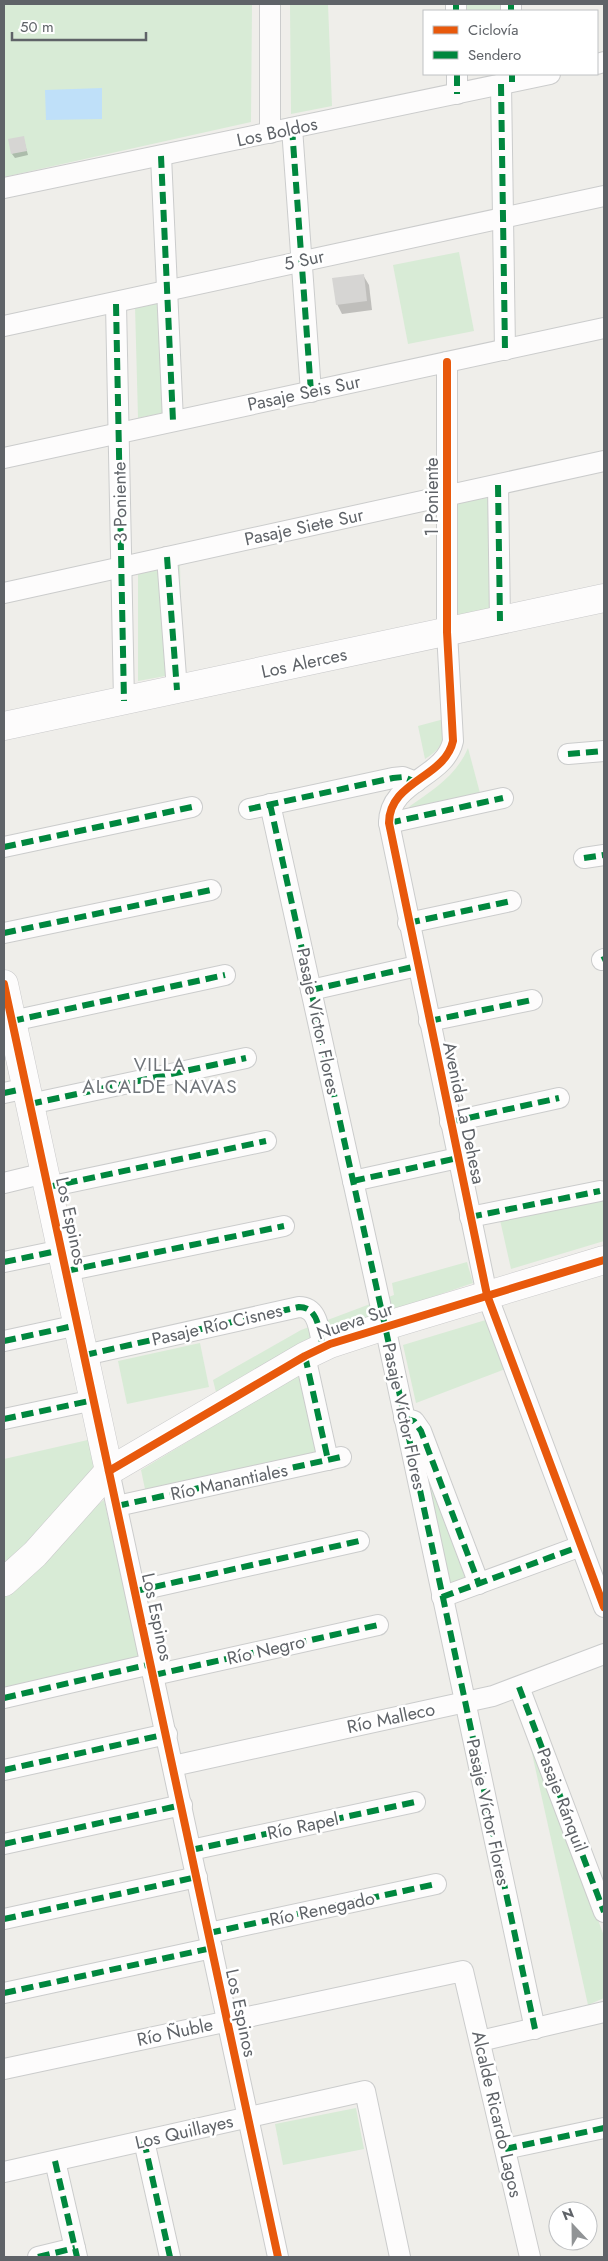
<svg xmlns="http://www.w3.org/2000/svg" width="608" height="2261" font-family="Jost,sans-serif">
<style>
.green{fill:#d8ebd6}
.water{fill:#bfe0f9}
.shadow{fill:#0003}
.building{fill:#d6d5d3}
.lines{fill:none;stroke-linecap:round;stroke-linejoin:round}
.street-casing{stroke:#cbcccc;stroke-width:22}
.secondary-casing{stroke:#cacacb;stroke-width:29}
.street{stroke:#fdfcfc;stroke-width:20}
.secondary{stroke:#fdfcfc;stroke-width:28}
.quiet{stroke:#00873e;stroke-width:6;stroke-dasharray:12 6;stroke-linecap:butt}
.cycleway-casing{stroke:#fff;stroke-width:11}
.cycleway{stroke:#e8590c;stroke-width:8}
.labels{text-anchor:middle;stroke-width:5;stroke-linejoin:round;paint-order:stroke}
.street-label{font-size:18px;fill:#5f6368;stroke:#fff}
.neighbourhood-label{font-size:19px;letter-spacing:1px;fill:#70757a;stroke:#fff}
</style>
<rect width="100%" height="100%" fill="#efeeea"/>
<g class="green">
<path d="M4,4H252L251,122L4,177Z"/>
<path d="M290,4H328L332,106L291,114Z"/>
<path d="M464,4H506L505,11H464Z"/>
<path d="M459,252L474,331L408,344L393,265Z"/>
<path d="M159,302L167,412L138,418L135,306Z"/>
<path d="M492,494L494,609L453,616L451,503Z"/>
<path d="M180,563L182,673L138,681V571Z"/>
<path d="M444,719C447,740 442,748 425,759L418,726Z"/>
<path d="M468,748L480,793L406,812L410,806C434,789 456,776 468,748Z"/>
<path d="M604,1197V1241L511,1269L500,1220Z"/>
<path d="M467,1262L473,1283L303,1341L216,1392L213,1380L301,1330L394,1295L392,1283Z"/>
<path d="M489,1319L508,1368L416,1403L403,1345Z"/>
<path d="M200,1343L209,1387L127,1404L118,1361Z"/>
<path d="M299,1374L318,1454L146,1494L141,1470Z"/>
<path d="M415,1435L468,1575L464,1582L444,1584Z"/>
<path d="M101,1437L104,1464L4,1569V1459Z"/>
<path d="M104,1500L140,1659L4,1689V1594L89,1511Z"/>
<path d="M527,1731L604,1936V1998L588,2005Z"/>
<path d="M356,2108L364,2149L283,2165L275,2124Z"/>
</g>
<path class="water" d="M102,88V119L46,120L45,90Z"/>
<g class="shadow">
<path d="M23,137L28,155L15,158L12,154Z"/>
<path d="M363,275L369,285L372,310L342,314L337,304Z"/>
</g>
<g class="building">
<path d="M24,136L27,151L11,154L8,139Z"/>
<path d="M364,274L367,301L336,305L332,278Z"/>
</g>
<g class="lines">
<g class="street-casing">
<g id="street">
<path d="M270,4V133"/>
<path d="M456,4V11"/>
<path d="M511,4V11"/>
<path d="M597,64L604,62"/>
<path d="M457,74V94"/>
<path d="M501,84L505,350"/>
<path d="M292,128L311,392"/>
<path d="M161,156L173,421"/>
<path d="M4,188L550,74"/>
<path d="M116,304L124,701"/>
<path d="M4,326L604,196"/>
<path d="M447,362V632L453,741C445,778 389,781 389,823L487,1295L604,1607"/>
<path d="M4,458L604,328"/>
<path d="M498,485L500,621"/>
<path d="M167,557L177,690"/>
<path d="M4,593L604,461"/>
<path d="M568,754L604,751"/>
<path d="M270,804L385,1326L535,2029"/>
<path d="M249,809L393,778L403,777L416,782"/>
<path d="M389,823L503,798"/>
<path d="M4,847L192,807"/>
<path d="M584,858L604,855"/>
<path d="M408,923L511,901"/>
<path d="M4,933L211,890"/>
<path d="M602,960L604,959"/>
<path d="M311,990L417,966"/>
<path d="M12,1021L225,975"/>
<path d="M429,1021L532,1000"/>
<path d="M4,1093L27,1088"/>
<path d="M30,1104L246,1058"/>
<path d="M450,1122L559,1098"/>
<path d="M353,1181L458,1158"/>
<path d="M4,1183L45,1173"/>
<path d="M48,1187L266,1141"/>
<path d="M470,1217L600,1191"/>
<path d="M4,1262L62,1250"/>
<path d="M66,1271L284,1226"/>
<path d="M4,1341L78,1325"/>
<path d="M85,1355L299,1307C319,1307 319,1332 323,1347"/>
<path d="M305,1356L328,1460"/>
<path d="M404,1418L414,1421L421,1431L479,1584"/>
<path d="M4,1419L94,1400"/>
<path d="M109,1471L278,2257"/>
<path d="M117,1506L341,1457"/>
<path d="M136,1591L359,1541"/>
<path d="M442,1597L581,1546"/>
<path d="M154,1675L378,1625"/>
<path d="M519,1687L604,1912"/>
<path d="M4,1698L151,1664"/>
<path d="M173,1766L493,1696L604,1654"/>
<path d="M4,1770L167,1734"/>
<path d="M4,1844L182,1805"/>
<path d="M191,1850L415,1802"/>
<path d="M4,1919L197,1877"/>
<path d="M209,1933L436,1884"/>
<path d="M4,1993L212,1948"/>
<path d="M480,2041L604,2012"/>
<path d="M4,2069L463,1971L530,2257"/>
<path d="M144,2141L170,2257"/>
<path d="M505,2149L604,2128"/>
<path d="M55,2161L77,2257"/>
<path d="M4,2172L365,2091L400,2257"/>
<path d="M38,2257L75,2248"/>
</g>
</g>
<g class="secondary-casing">
<g id="secondary">
<path d="M4,726L604,598"/>
<path d="M4,984L109,1471"/>
<path d="M4,1582L35,1554L109,1471L305,1356L330,1344L385,1326L604,1260"/>
</g>
</g>
<use href="#street" class="street"/>
<use href="#secondary" class="secondary"/>
<g class="quiet">
<path d="M456,4V11"/>
<path d="M511,4V11"/>
<path d="M457,74V94"/>
<path d="M512,74V82"/>
<path d="M501,84L505,350"/>
<path d="M292,128L311,392"/>
<path d="M161,156L173,421"/>
<path d="M116,304L124,701"/>
<path d="M498,485L500,621"/>
<path d="M167,557L177,690"/>
<path d="M568,754L604,751"/>
<path d="M270,804L385,1326L535,2029"/>
<path d="M249,809L393,778L403,777L416,782"/>
<path d="M389,823L503,798"/>
<path d="M4,847L192,807"/>
<path d="M584,858L604,855"/>
<path d="M408,923L511,901"/>
<path d="M4,933L211,890"/>
<path d="M602,960L604,959"/>
<path d="M311,990L417,966"/>
<path d="M12,1021L225,975"/>
<path d="M429,1021L532,1000"/>
<path d="M4,1093L27,1088"/>
<path d="M30,1104L246,1058"/>
<path d="M450,1122L559,1098"/>
<path d="M353,1181L458,1158"/>
<path d="M48,1187L266,1141"/>
<path d="M470,1217L600,1191"/>
<path d="M4,1262L62,1250"/>
<path d="M66,1271L284,1226"/>
<path d="M4,1341L78,1325"/>
<path d="M85,1355L299,1307C319,1307 319,1332 323,1347"/>
<path d="M305,1356L328,1460"/>
<path d="M404,1418L414,1421L421,1431L479,1584"/>
<path d="M4,1419L94,1400"/>
<path d="M117,1506L341,1457"/>
<path d="M136,1591L359,1541"/>
<path d="M442,1597L581,1546"/>
<path d="M154,1675L378,1625"/>
<path d="M519,1687L604,1912"/>
<path d="M4,1698L151,1664"/>
<path d="M4,1770L167,1734"/>
<path d="M4,1844L182,1805"/>
<path d="M191,1850L415,1802"/>
<path d="M4,1919L197,1877"/>
<path d="M209,1933L436,1884"/>
<path d="M4,1993L212,1948"/>
<path d="M144,2141L170,2257"/>
<path d="M505,2149L604,2128"/>
<path d="M55,2161L77,2257"/>
<path d="M38,2257L75,2248"/>
</g>
<g class="cycleway-casing">
<g id="cycleway">
<path d="M447,362V632L453,741C445,778 389,781 389,823L487,1295L604,1607"/>
<path d="M4,984L278,2257"/>
<path d="M109,1471L305,1356L330,1344L604,1260"/>
</g>
</g>
<use href="#cycleway" class="cycleway"/>
</g>
<g class="labels">
<g class="street-label">
<text transform="translate(277 132) rotate(-12)" y="6">Los Boldos</text>
<text transform="translate(304 260) rotate(-12)" y="6">5 Sur</text>
<text transform="translate(304 393) rotate(-12)" y="6">Pasaje Seis Sur</text>
<text transform="translate(432 497) rotate(-90)" y="6">1 Poniente</text>
<text transform="translate(120 502) rotate(-91)" y="6">3 Poniente</text>
<text transform="translate(304 527) rotate(-12)" y="6">Pasaje Siete Sur</text>
<text transform="translate(304 663) rotate(-12)" y="6">Los Alerces</text>
<text transform="translate(318 1021) rotate(78)" y="6">Pasaje Víctor Flores</text>
<text transform="translate(464 1113) rotate(78)" y="6">Avenida La Dehesa</text>
<text transform="translate(71 1221) rotate(78)" y="6">Los Espinos</text>
<text transform="translate(355 1321) rotate(-19)" y="6">Nueva Sur</text>
<text transform="translate(217 1325) rotate(-13)" y="6">Pasaje Río Cisnes</text>
<text transform="translate(404 1416) rotate(78)" y="6">Pasaje Víctor Flores</text>
<text transform="translate(229 1482) rotate(-12)" y="6">Río Manantiales</text>
<text transform="translate(157 1617) rotate(78)" y="6">Los Espinos</text>
<text transform="translate(266 1650) rotate(-13)" y="6">Río Negro</text>
<text transform="translate(391 1718) rotate(-12)" y="6">Río Malleco</text>
<text transform="translate(562 1800) rotate(69)" y="6">Pasaje Ránquil</text>
<text transform="translate(488 1812) rotate(78)" y="6">Pasaje Víctor Flores</text>
<text transform="translate(303 1826) rotate(-12)" y="6">Río Rapel</text>
<text transform="translate(322 1909) rotate(-12)" y="6">Río Renegado</text>
<text transform="translate(241 2013) rotate(78)" y="6">Los Espinos</text>
<text transform="translate(175 2032) rotate(-12)" y="6">Río Ñuble</text>
<text transform="translate(497 2114) rotate(77)" y="6">Alcalde Ricardo Lagos</text>
<text transform="translate(184 2132) rotate(-13)" y="6">Los Quillayes</text>
</g>
<g class="neighbourhood-label">
<text x="160" y="1071">VILLA<tspan x="160" dy="22">ALCALDE NAVAS</tspan></text>
</g>
</g>
<rect width="608" height="2261" fill="none" stroke="#5f6368" stroke-width="10"/>
<rect x="423" y="10" width="175" height="65" fill="#ffffff" stroke="#bfc1c3"/>
<rect x="433" y="26" width="25" height="8" fill="#e8590c" stroke="#bfc1c3"/>
<text x="468" y="35" font-size="15" fill="#5f6368">Ciclovía</text>
<rect x="433" y="51" width="25" height="8" fill="#00873e" stroke="#bfc1c3"/>
<text x="468" y="60" font-size="15" fill="#5f6368">Sendero</text>
<g transform="translate(573 2226) rotate(338)"><circle r="24" fill="#ffffff" stroke="#bfc1c3"/>
<path d="M0-4L9 19L0 12L-9 19Z" fill="#919496"/>
<text y="-8" font-size="14" font-weight="bold" text-anchor="middle" fill="#5f6368">N</text>
</g>
<path d="M12 32v8h134v-8" fill="none" stroke="#5f6368" stroke-width="2.5"/>
<text x="20" y="32" font-size="15" fill="#5f6368" stroke="#ffffff" stroke-width="4" paint-order="stroke">50 m</text>
</svg>
